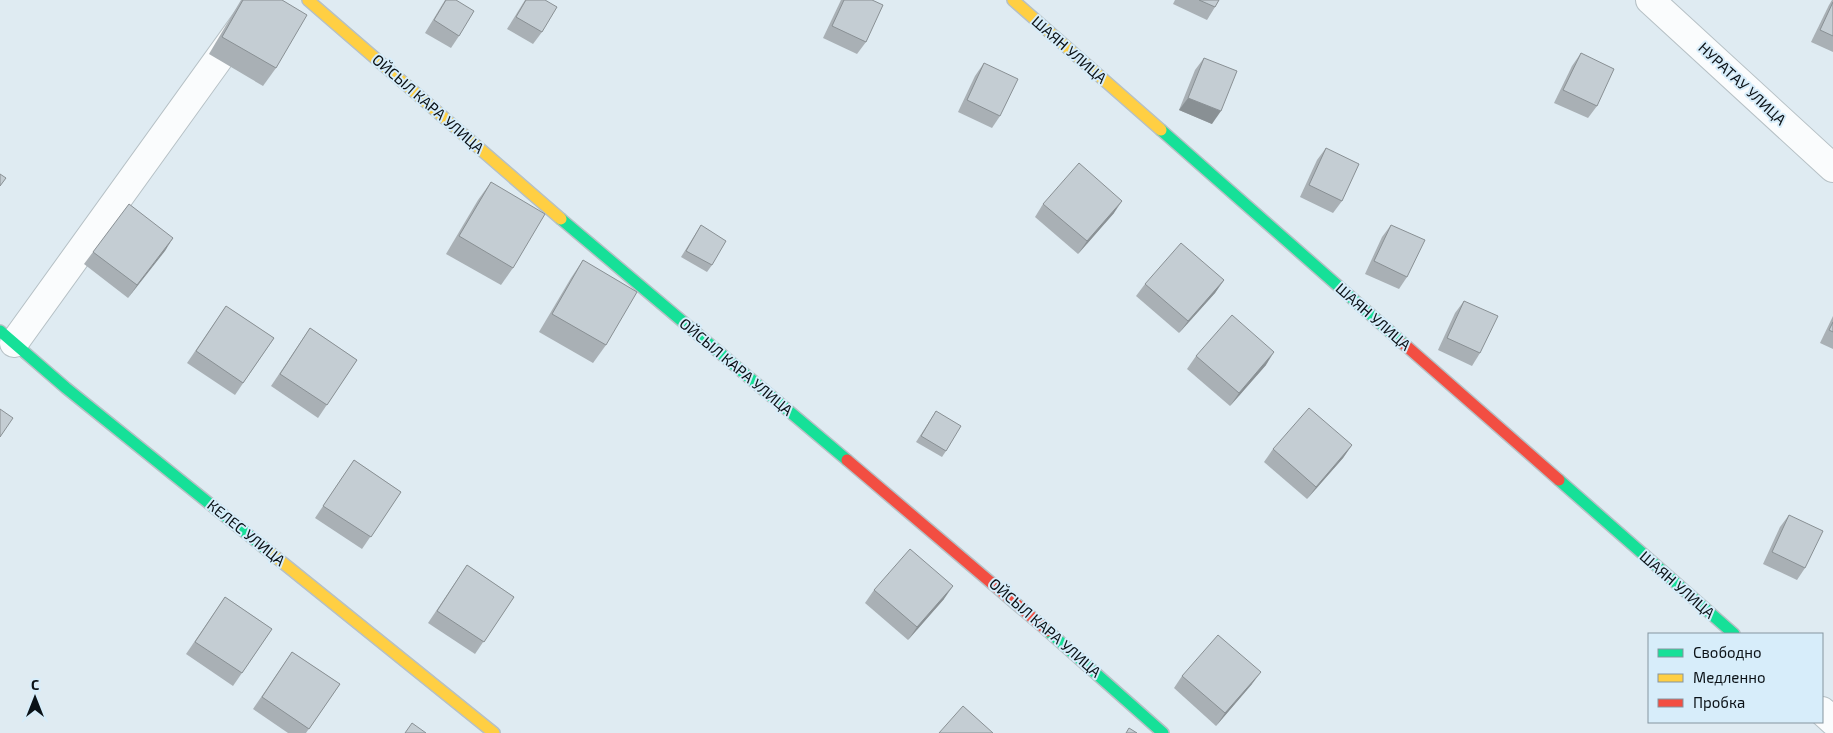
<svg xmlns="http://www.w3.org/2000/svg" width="1833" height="733" font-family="'Exo 2',sans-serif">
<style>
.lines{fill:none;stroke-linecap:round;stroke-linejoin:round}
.street-casing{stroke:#b6c0c5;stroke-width:30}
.fast-casing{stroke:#b6c0c5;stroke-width:14}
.slow-casing{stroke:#b6c0c5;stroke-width:14}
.jam-casing{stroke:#b6c0c5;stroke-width:14}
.street{stroke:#fafcfd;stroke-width:28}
.fast{stroke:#16e098;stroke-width:11}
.slow{stroke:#ffcf43;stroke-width:11}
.jam{stroke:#f24e42;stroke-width:11}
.wall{fill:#a9b0b5}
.shaded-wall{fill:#899094}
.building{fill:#c4cdd3;stroke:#899094}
.labels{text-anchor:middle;stroke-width:4;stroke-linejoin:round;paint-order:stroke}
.street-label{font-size:15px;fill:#0b1217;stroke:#d7edfa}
</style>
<rect width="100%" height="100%" fill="#dfebf2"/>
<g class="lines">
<g class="street-casing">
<g id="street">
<path d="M1650,0L1833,168"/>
<path d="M14,343L261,0"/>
<path d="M1822,711L1833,721"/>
</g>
</g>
<g class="fast-casing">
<g id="fast">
<path d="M1161,130L1404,344"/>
<path d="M561,219L847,460"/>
<path d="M0,331L66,388L267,550"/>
<path d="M1559,480L1734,634"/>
<path d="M1048,631L1163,733"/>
</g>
</g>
<g class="slow-casing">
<g id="slow">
<path d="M308,0L561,219"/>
<path d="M1013,0L1161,130"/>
<path d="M267,550L494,733"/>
</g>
</g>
<g class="jam-casing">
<g id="jam">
<path d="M1404,344L1559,480"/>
<path d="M847,460L1048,631"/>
</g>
</g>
<use href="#street" class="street"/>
<use href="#fast" class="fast"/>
<use href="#slow" class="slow"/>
<use href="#jam" class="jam"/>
</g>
<g class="wall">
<path d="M241,0H282L276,68L263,86L209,54Z"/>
<path d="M445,0H456L459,36L451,48L425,33Z"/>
<path d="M525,0H545L542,32L533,44L507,29Z"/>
<path d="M841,0H872L866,42L857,54L823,38Z"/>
<path d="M1175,0H1219L1215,7L1207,20L1173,4Z"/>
<path d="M1832,0H1833V52L1811,42L1829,5Z"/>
<path d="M1581,53L1597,106L1588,118L1554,103L1572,66Z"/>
<path d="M1204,58L1212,124L1179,110L1195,70Z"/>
<path d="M984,63L1000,116L992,128L958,112L975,76Z"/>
<path d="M1326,148L1342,201L1333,213L1300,197L1317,160Z"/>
<path d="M491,182L513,268L501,285L446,254L478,200Z"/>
<path d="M1043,204L1114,213L1078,254L1035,217Z"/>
<path d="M701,225L712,265L707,272L681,257Z"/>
<path d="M1391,225L1407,277L1399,289L1365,274L1382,237Z"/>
<path d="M173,238L128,298L84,264L93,252Z"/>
<path d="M583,260L606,345L593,363L539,332L571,278Z"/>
<path d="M1224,280L1215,293L1179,333L1136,296L1145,284Z"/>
<path d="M1464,301L1480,353L1472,366L1438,350L1455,313Z"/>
<path d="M226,306L274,338L235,395L187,363Z"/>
<path d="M1833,316V349L1820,343Z"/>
<path d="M310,328L357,360L318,418L271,386Z"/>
<path d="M1196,356L1266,365L1230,406L1187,369Z"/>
<path d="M936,411L946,451L942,457L916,442Z"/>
<path d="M1352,445L1343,458L1307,499L1264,462L1273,449Z"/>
<path d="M354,460L401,492L362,549L315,518Z"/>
<path d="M1789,515L1805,568L1797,580L1763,564L1780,527Z"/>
<path d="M467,565L514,597L475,654L428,623Z"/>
<path d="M874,590L944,599L908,640L865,603Z"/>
<path d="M225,597L272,629L233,686L186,654Z"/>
<path d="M292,652L340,684L306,733H288L253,709Z"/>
<path d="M1182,676L1252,684L1216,726L1174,688Z"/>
</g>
<g class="shaded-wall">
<path d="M1188,98L1221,111L1212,124L1179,110Z"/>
<path d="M1122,201L1114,213L1078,254L1087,241Z"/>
<path d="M173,238L165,251L128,298L137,285Z"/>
<path d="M1224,280L1215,293L1179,333L1188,321Z"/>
<path d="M1274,352L1266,365L1230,406L1239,393Z"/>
<path d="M1352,445L1343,458L1307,499L1316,487Z"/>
<path d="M953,586L944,599L908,640L917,627Z"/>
<path d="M1261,672L1252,684L1216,726L1225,713Z"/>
</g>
<g class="building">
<path d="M243,0H282L307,15L276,68L222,37Z"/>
<path d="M446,0H456L474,11L459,36L434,20Z"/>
<path d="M526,0H545L557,7L542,32L516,17Z"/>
<path d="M844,0H872L883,5L866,42L832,26Z"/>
<path d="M1199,0H1219L1215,7Z"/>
<path d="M1833,2V36L1820,30Z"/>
<path d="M1581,53L1614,69L1597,106L1563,90Z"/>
<path d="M1204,58L1237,71L1221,111L1188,98Z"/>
<path d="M984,63L1018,79L1000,116L967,100Z"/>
<path d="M1326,148L1359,164L1342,201L1309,185Z"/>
<path d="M1079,163L1122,201L1087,241L1043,204Z"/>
<path d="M0,174L6,178L0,186Z"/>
<path d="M491,182L545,214L513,268L459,236Z"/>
<path d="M129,204L173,238L137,285L93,252Z"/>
<path d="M701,225L726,241L712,265L686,251Z"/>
<path d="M1391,225L1425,240L1407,277L1374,261Z"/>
<path d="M1181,243L1224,280L1188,321L1145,284Z"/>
<path d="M583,260L637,292L606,345L552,314Z"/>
<path d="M1464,301L1498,316L1480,353L1447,338Z"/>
<path d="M226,306L274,338L243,383L196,351Z"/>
<path d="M1232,315L1274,352L1239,393L1196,356Z"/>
<path d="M1833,322V332L1829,330Z"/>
<path d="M310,328L357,360L327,405L280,374Z"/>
<path d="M1309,408L1352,445L1316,487L1273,449Z"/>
<path d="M0,409L13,418L0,437Z"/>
<path d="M936,411L961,426L946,451L921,436Z"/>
<path d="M354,460L401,492L371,537L323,506Z"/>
<path d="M1789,515L1823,531L1805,568L1772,552Z"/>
<path d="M910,549L953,586L917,627L874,590Z"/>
<path d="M467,565L514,597L484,642L437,611Z"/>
<path d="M225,597L272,629L242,673L195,642Z"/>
<path d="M1218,635L1261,672L1225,713L1182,676Z"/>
<path d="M292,652L340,684L309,729L262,697Z"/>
<path d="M963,706L993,733H939Z"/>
<path d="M412,723L426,733H405Z"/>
<path d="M1129,728L1137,733H1126Z"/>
</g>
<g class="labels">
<g class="street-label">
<text transform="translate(1069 50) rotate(41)" y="5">ШАЯН УЛИЦА</text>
<text transform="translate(1742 84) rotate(43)" y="5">НУРАТАУ УЛИЦА</text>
<text transform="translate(428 104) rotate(41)" y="5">ОЙСЫЛ КАРА УЛИЦА</text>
<text transform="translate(1373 317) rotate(41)" y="5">ШАЯН УЛИЦА</text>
<text transform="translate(736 367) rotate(40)" y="5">ОЙСЫЛ КАРА УЛИЦА</text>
<text transform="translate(246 533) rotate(39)" y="5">КЕЛЕС УЛИЦА</text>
<text transform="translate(1677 585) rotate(41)" y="5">ШАЯН УЛИЦА</text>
<text transform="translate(1045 628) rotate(41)" y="5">ОЙСЫЛ КАРА УЛИЦА</text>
</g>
</g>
<rect x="1648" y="633" width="175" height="90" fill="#d7edfa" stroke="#85959f"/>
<rect x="1658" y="649" width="25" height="8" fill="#16e098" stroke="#85959f"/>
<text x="1693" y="658" font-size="15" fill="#0b1217">Свободно</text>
<rect x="1658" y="674" width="25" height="8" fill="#ffcf43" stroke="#85959f"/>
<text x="1693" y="683" font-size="15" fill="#0b1217">Медленно</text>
<rect x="1658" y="699" width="25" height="8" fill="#f24e42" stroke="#85959f"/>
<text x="1693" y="708" font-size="15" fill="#0b1217">Пробка</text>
<g transform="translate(35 698)" stroke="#d7edfa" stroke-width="4" paint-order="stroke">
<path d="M0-4L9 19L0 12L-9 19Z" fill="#0b1217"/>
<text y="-8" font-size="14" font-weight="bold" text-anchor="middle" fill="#0b1217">С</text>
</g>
</svg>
